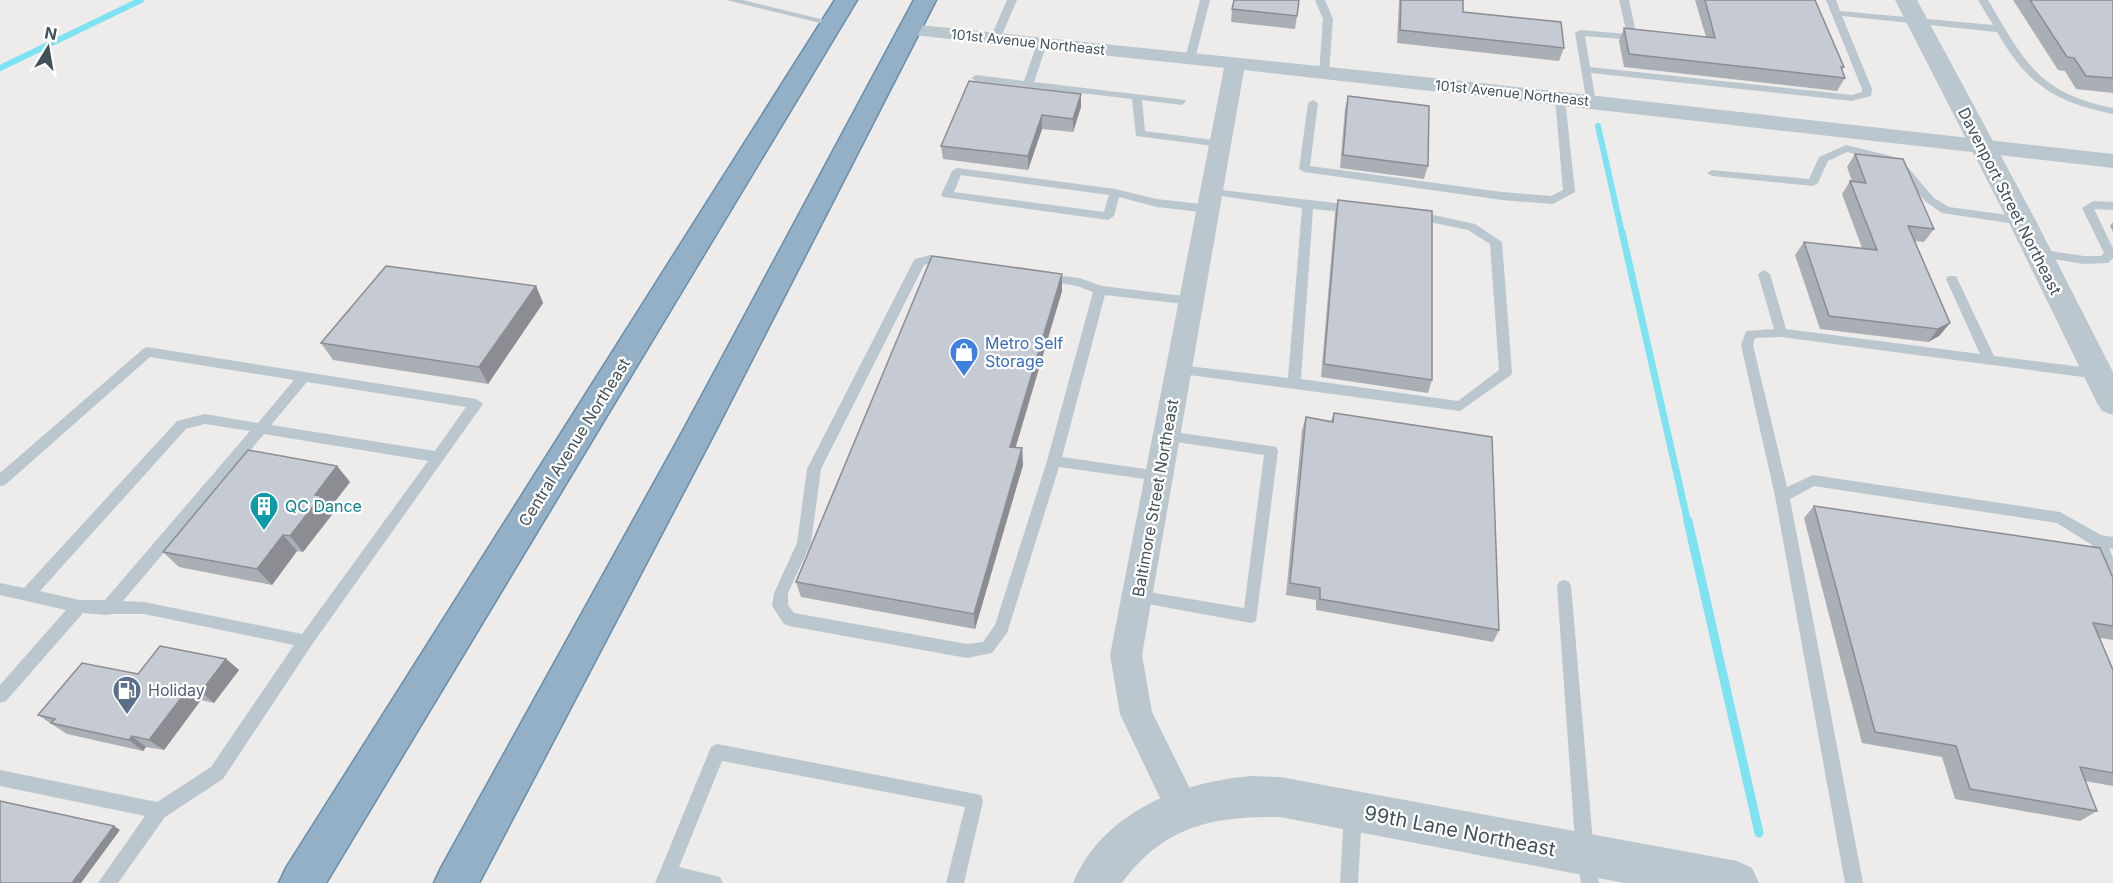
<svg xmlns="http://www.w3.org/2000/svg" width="2113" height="883" font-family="Inter,sans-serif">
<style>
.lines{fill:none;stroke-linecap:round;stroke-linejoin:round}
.stream-far2{stroke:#7de3f2;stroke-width:6}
.stream-far1{stroke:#7de3f2;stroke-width:7}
.stream{stroke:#7de3f2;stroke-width:9}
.trunk-casing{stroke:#698eaa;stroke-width:3}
.service{fill:#bac7cf;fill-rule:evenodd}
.minor{fill:#bac7cf;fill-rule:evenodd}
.tertiary{fill:#bac7cf;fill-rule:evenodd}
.trunk{fill:#93b0c6;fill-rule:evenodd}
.wall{fill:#aaaeb5}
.shaded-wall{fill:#8b8d93}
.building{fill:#c6cad2;stroke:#8b8d93;stroke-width:1.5}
.labels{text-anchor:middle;stroke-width:4.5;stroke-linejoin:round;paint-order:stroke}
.far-street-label{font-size:14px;fill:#425059;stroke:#fff}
.street-label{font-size:16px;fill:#425059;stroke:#fff}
.shop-label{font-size:16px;fill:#366cbe;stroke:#fff;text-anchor:start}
.culture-label{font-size:16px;fill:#0d838f;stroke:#fff;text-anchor:start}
.service-label{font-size:16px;fill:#4e5e75;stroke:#fff;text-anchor:start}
.near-street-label{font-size:20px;fill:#425059;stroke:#fff}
</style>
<rect width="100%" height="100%" fill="#eeebeb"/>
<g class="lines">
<g class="stream-far2">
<path d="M0,68L141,0"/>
<path d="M1598,126L1622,233"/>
</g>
<path class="stream-far1" d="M1622,232L1688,523"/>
<path class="stream" d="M1688,521L1759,833"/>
<g class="trunk-casing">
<g id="trunk">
<path d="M835,0H857L326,883H279L286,868Z"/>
<path d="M914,0H936L715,432L479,883H434L441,868L685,427Z"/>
</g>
</g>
<g class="service">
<path d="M726,0H743L837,23L832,26Z"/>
<path d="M1007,0H1017L1000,39L992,41L990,39Z"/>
<path d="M1200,0H1210L1195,59L1190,62L1185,59Z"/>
<path d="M1315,0H1325L1333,19L1329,73L1324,76L1319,73L1323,19Z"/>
<path d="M1619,0H1629L1637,37L1632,40L1585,36L1590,67L1852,95L1862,92V89L1826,0H1836L1840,11L1993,25L1978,0H1988C2024,61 2038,93 2113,108V114C2054,102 2027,84 1997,32L1842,16L1872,89L1871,96L1852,101L1591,73L1596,102L1595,104H1587L1575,33L1580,30L1627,34Z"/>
<path d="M1042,41L1047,44L1034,82L1185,100L1186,102L1181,105L1142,100L1145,131L1221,141L1226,144L1221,147L1136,136L1132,99L976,81L971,78L976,75L1024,81L1037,44Z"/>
<path d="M1560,95L1565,98L1575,192L1553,204L1502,200L1304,172L1299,169L1308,103L1313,100L1318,103L1310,166L1502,192L1551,196L1563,190L1555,98Z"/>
<path d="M1846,145L1891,156L1905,164L1934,198L1949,207L2022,217L2028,221L2022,225L1942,213L1926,202L1897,168L1883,160L1847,152L1828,161L1818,183L1813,186L1712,176L1707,173L1712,170L1809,179L1819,157Z"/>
<path d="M957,168L1115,189L1157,199L1209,205L1215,209L1209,213L1157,207L1119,197L1114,216L1108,220L943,197L941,195L952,171ZM961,175L1109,195L1104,212L954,192Z"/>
<path d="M1212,189L1354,205L1360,209L1354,213L1313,209L1301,379L1458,401L1499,370L1490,244L1468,230L1411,218V212L1415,211L1475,224L1502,242L1512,372L1511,375L1460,411L1174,373L1173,370L1174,367L1179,365L1288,378L1302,208L1208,194L1206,192Z"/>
<path d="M2093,201L2113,202V210L2094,209L2113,248V258L2108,263L2084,264L2033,256L2031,253L2037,249L2084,256H2101L2104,253L2082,208Z"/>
<path d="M930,255L952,259L954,262L948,266L930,263L924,265L821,469L811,543L788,593V605L794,613L967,644L983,642L995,625L1047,461L1093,292L1077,286L1040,279L1038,276L1040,273L1079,278L1102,286L1192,297L1198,301L1192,305L1105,295L1062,457L1159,471L1164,472L1166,476L1164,480L1159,481L1059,467L1007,633L992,653L967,658L789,626L784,624L772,606L774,593L797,543L807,469L913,262L915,259Z"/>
<path d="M1764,270L1770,274L1786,329L1980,354L1946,279L1948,276H1956L1994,356L2098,369L2104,374L2098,379L1781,337L1755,338L1753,345L1787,487L1813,475L2060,512L2101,535L2113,537V549L2109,548L2113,558V581L2108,579L2092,545L2057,523L1814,486L1790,499L1863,883H1845L1775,496L1741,345L1746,331L1774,329L1758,274Z"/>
<path d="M147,347L476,399L483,404L311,646L223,779L165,817L118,883H98L145,816L0,786V770L157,802L211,767L294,645L144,614H112L107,615L83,613L6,701L0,703V685L66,610L0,595V583L24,588L177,421L205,414L258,423L294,380L150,357L5,485L0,486V473L143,349ZM307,382L466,407L435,451L271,425ZM205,424L250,431L105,600H79L40,591L186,429ZM264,434L428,461L302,634L144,602L123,601Z"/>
<path d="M1167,431L1271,446L1276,447L1278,451L1256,621L1251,623L1137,602L1132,601L1129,596L1132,591L1137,590L1244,608L1264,455L1162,440L1160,436L1162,432Z"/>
<path d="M1564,580L1569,582L1571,586L1594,855L1599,883H1581L1576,855L1557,586L1559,582Z"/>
<path d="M717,744L981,795L983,801L964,883H946L965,807L722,761L679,867L720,877L723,883H655L711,747Z"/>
<path d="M1353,805L1359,807L1362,813L1358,883H1340L1344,813L1347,807Z"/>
</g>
<path class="minor" d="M910,24L1454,80L2113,154V168L1244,70L1142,655L1152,712L1200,809L1195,821L1183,826L1171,821L1120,714L1110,655L1224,68L903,34L901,30L903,26Z"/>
<g class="tertiary">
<path d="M1895,0H1917L2036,221L2113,372V415L2102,411L2097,403L2008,221Z"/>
<path d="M1251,776L1280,777L1737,861L1752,868L1759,883H1624L1280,817C1212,816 1164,826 1122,883H1073C1103,812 1180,782 1251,776Z"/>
</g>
<use href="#trunk" class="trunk"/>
</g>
<g class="wall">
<path d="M1399,0H1463V12L1564,48L1559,61L1397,43Z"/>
<path d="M1695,0H1815L1844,67L1842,70L1845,78L1837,91L1624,67L1619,41L1624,28L1706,37Z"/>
<path d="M2013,0H2113V93L2076,89L2065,71L2058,70Z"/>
<path d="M1232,9L1297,16L1295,29L1231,22Z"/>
<path d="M1081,94V107L1073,132L1042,129L1028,170L943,159L941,146Z"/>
<path d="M1348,96L1428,166L1424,179L1340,168L1345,109Z"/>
<path d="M1855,154L1934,229L1924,242L1914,241L1950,323L1939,336L1928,342L1820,329L1795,255L1804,242L1862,248L1842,194L1850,181H1852L1847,167Z"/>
<path d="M1338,200L1432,380L1428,393L1321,377L1335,213Z"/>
<path d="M2113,222V232L2110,226Z"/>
<path d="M1062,274V291L1015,447L1022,448L1023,465L975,629L801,597L796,582Z"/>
<path d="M536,286L543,303L488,384L333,360L321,343Z"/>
<path d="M1334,413L1499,630L1493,642L1316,610V600L1286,595L1302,430L1306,417L1331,421Z"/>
<path d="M337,466L350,482L330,508L334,512L303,552L297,551L272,585L179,567L163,552Z"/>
<path d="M1814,506L2113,578V640L2100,638L2113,670V786L2085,781L2097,811L2080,821L1955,799L1942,757L1862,743L1804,518Z"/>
<path d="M226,659L239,670L214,703L201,700L164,750L146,747L143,751L67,734L38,715L138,674Z"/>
</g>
<g class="shaded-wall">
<path d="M1081,94V107L1073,132V119Z"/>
<path d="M1042,115V129L1028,170V156Z"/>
<path d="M1062,274V291L1011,463L1010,447Z"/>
<path d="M536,286L543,303L488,384L479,367Z"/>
<path d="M1950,323L1939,336L1928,342L1938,329Z"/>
<path d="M1022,448L1023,465L975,629L974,614Z"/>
<path d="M337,466L350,482L330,508L334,512L303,552L290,536L315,495Z"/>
<path d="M283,535L297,551L272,585L257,569Z"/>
<path d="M226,659L239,670L214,703L201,692Z"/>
<path d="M188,689L201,700L164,750L149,740Z"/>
<path d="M132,736L146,747L143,751L129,740Z"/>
<path d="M114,826L120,830L81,883H72Z"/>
</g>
<g class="building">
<path d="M1234,0H1299L1297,16L1232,9Z"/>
<path d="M1401,0H1463V12L1561,22L1564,48L1400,30Z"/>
<path d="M1705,0H1815L1844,67H1841L1845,78L1629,54L1624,28L1715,38Z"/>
<path d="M2030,0H2113V78L2086,76L2074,58L2067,57Z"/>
<path d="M969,81L1081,94L1073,119L1042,115L1028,156L941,146Z"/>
<path d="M1348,96L1429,106L1428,166L1343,155Z"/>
<path d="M1855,154L1903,159L1934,229L1908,226L1950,323L1938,329L1829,316L1804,242L1877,250L1850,181L1866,183Z"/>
<path d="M1338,200L1432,211V380L1324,364Z"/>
<path d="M932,256L1062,274L1010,447L1022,448L974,614L796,582Z"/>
<path d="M386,266L536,286L479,367L321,343Z"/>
<path d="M1334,413L1492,437L1499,630L1320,599V588L1290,583L1306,417L1333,422Z"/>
<path d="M248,450L337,466L315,495L321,496L290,536L283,535L257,569L163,552Z"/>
<path d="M1814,506L2100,548L2113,578V626L2093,623L2113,670V773L2080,767L2097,811L1970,789L1956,746L1875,732Z"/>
<path d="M160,646L226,659L201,692L188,689L149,740L132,736L129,740L51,723L55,719L38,715L82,663L138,674Z"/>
<path d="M0,801L114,826L72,883H0Z"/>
</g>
<defs>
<g id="shop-pin" transform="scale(1.5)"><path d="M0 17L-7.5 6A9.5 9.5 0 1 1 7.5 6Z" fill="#3f7fe0" stroke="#fff"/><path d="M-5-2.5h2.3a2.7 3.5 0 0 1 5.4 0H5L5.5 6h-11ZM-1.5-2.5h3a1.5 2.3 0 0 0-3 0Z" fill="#fff"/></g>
<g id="building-pin" transform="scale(1.5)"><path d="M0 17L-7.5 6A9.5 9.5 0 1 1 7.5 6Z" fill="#0f9aa8" stroke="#fff"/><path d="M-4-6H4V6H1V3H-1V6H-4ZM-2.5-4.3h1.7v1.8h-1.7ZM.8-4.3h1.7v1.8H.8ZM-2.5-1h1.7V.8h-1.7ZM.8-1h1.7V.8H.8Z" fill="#fff"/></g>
<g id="fuel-pin" transform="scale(1.5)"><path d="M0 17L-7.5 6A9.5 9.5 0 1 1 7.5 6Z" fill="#5c6f8a" stroke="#fff"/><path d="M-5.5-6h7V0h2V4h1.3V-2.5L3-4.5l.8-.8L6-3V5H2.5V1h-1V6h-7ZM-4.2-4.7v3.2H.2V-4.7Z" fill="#fff"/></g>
</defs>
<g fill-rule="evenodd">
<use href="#shop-pin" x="964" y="352"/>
<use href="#building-pin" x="264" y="506"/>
<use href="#fuel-pin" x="127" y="690"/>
</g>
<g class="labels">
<g class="far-street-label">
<text transform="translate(1028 42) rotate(6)" y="5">101st Avenue Northeast</text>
<text transform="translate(1512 93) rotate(6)" y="5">101st Avenue Northeast</text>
</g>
<g class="street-label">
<text transform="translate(2010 201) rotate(63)" y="6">Davenport Street Northeast</text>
<text transform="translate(574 442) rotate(-58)" y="6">Central Avenue Northeast</text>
<text transform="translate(1155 498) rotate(-80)" y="6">Baltimore Street Northeast</text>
</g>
<g class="shop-label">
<text x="985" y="349">Metro Self<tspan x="985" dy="18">Storage</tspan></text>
</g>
<g class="culture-label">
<text x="285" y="512">QC Dance</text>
</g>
<g class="service-label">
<text x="148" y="696">Holiday</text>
</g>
<g class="near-street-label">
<text transform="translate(1460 831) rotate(11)" y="7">99th Lane Northeast</text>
</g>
</g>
<g transform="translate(48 48) rotate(11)" stroke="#ffffff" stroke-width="4.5" paint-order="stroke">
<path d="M0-4.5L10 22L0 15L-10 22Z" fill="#425059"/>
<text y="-9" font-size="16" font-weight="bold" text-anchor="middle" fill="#425059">N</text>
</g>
</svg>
